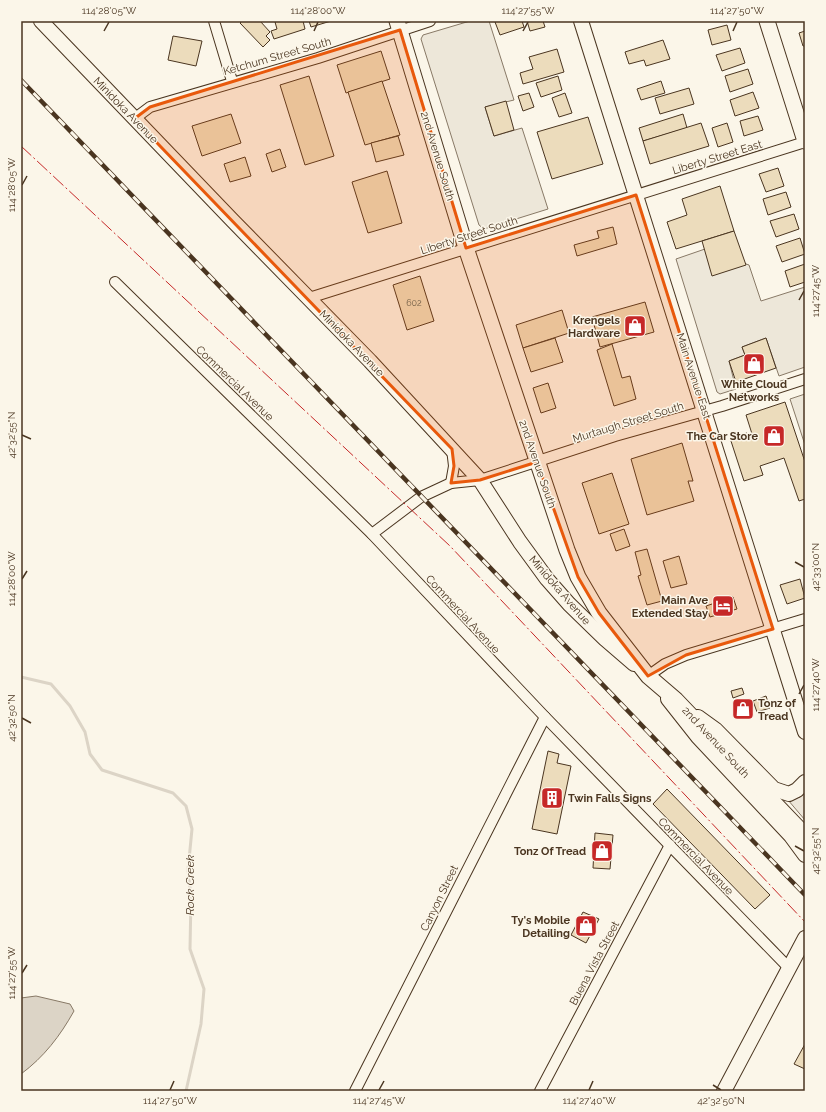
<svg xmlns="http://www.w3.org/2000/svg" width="826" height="1112" font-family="Raleway,sans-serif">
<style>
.green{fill:#ede6d9;stroke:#887966}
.parking{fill:#ede7d9;stroke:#887966}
.water{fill:#dcd4c6;stroke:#887966}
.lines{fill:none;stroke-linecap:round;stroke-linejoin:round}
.stream{stroke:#dcd4c6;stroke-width:3}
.building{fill:#ecdcbc;stroke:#4a3520}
.street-casing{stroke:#4a3520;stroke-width:12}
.secondary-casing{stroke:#4a3520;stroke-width:16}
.primary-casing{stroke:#4a3520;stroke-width:17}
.street{stroke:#fbf6e9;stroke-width:10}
.secondary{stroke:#fbf6e9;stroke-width:14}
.primary{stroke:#fbf6e9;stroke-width:15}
.rail-casing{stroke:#4a3520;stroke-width:4.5}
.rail{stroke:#fbf6e9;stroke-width:3;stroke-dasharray:9;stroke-linecap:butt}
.power{stroke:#c62828;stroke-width:1;stroke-dasharray:14 3 2 3;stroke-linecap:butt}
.marked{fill:#e8590c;fill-opacity:0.2;stroke:#e8590c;stroke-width:3;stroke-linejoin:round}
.ticks{fill:none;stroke:#4a3520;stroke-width:1.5}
.labels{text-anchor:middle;stroke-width:3;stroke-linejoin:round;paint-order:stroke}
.number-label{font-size:9px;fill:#725f47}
.street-label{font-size:11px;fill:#4a3520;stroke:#fbf6e9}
.poi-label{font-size:11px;font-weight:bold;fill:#4a3520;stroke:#fbf6e9;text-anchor:end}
.water-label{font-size:12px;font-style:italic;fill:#4a3520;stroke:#fbf6e9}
.neatline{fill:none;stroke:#4a3520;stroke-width:1.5}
.ticks-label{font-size:10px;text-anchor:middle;fill:#4a3520}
</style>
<rect width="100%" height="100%" fill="#fbf6e9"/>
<path class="green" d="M805,793V820L788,800L800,797Z"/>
<g class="parking">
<path d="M470,21H489L514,100L485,107L494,136L522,128L548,209L484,229L479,225L421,39L423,35Z"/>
<path d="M705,249L749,265L761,301L805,287V367L779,376L766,338L742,347L745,355L729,361L736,389L720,394L717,392L676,259Z"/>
<path d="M805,394V445L790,399Z"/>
</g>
<path class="water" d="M36,996L70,1004L74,1011C60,1036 44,1057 21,1074V998Z"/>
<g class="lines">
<path class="stream" d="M21,677L51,684L70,706L85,732L90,754L102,770L173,793L186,806L192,829L188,870L191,897L190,949L204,989L201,1024L186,1091"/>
</g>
<g class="building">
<path d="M242,21H260L270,32L266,36L270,40L263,47L240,23Z"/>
<path d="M278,21H303L305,29L274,39L271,31L277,29L275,22Z"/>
<path d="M309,21H331L311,27Z"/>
<path d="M498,21H522L524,27L500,35L495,22Z"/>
<path d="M527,21H543L545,27L530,31Z"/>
<path d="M727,25L731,40L712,45L708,30Z"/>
<path d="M805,31V46H803L799,33Z"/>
<path d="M173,36L202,41L196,66L168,60Z"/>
<path d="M663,40L670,59L646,66L644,60L629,64L625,52Z"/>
<path d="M740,48L745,63L722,71L716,55Z"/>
<path d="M557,49L564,72L523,84L520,73L533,69L529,57Z"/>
<path d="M381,51L390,79L346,93L337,65Z"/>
<path d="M748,69L753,84L730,92L725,76Z"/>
<path d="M309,76L334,156L305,165L280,85Z"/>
<path d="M558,76L562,90L541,97L536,83Z"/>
<path d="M382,81L400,135L365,145L348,92Z"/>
<path d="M661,81L665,93L641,100L637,89Z"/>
<path d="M689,88L694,104L660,114L655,98Z"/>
<path d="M753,92L759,108L735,116L730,100Z"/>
<path d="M529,93L534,107L523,111L518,96Z"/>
<path d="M565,93L572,113L559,117L552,98Z"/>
<path d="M506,101L514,130L494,136L485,107Z"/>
<path d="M231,114L241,143L202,156L192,126Z"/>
<path d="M683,114L687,128L643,141L639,128Z"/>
<path d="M758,116L763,130L744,136L740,121Z"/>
<path d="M588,117L603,164L552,179L537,132Z"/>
<path d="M701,123L709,146L650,164L643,141Z"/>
<path d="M727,123L733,142L718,147L712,128Z"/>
<path d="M398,136L404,155L376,162L371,143Z"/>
<path d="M280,149L286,167L272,172L266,154Z"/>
<path d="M245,157L251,176L230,182L224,164Z"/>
<path d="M778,168L784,186L766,192L759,174Z"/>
<path d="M387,171L402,223L368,233L352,182Z"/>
<path d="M720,186L734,231L676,249L667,222L687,215L682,199Z"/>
<path d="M786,192L791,207L768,215L763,199Z"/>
<path d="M794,214L799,229L776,237L770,221Z"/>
<path d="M613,227L617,244L577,256L574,245L599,238L597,231Z"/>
<path d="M734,231L746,265L712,276L702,241Z"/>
<path d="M800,238L805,254L782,262L776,246Z"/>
<path d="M805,264V282L790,287L785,271Z"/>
<path d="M420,276L434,321L407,330L393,285Z"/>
<path d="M645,302L654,332L600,347L592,317Z"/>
<path d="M562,310L569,333L523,348L516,325Z"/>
<path d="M555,338L563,362L531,372L523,348Z"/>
<path d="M766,338L776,368L736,382L729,361L745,355L742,347Z"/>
<path d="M612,344L622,378L630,376L636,399L614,406L597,350Z"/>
<path d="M548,383L556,408L541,413L533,388Z"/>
<path d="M785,402L805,462V499L799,501L784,458L760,466L763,475L744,481L730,438L747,433L748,438L753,437L746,415Z"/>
<path d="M682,443L693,481H688L694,501L647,515L631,459Z"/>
<path d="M612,473L629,524L599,534L582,483Z"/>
<path d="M624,529L630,546L616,551L610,534Z"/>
<path d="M647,549L662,601L647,605L638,576L641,575L635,552Z"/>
<path d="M679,556L687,584L671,588L663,561Z"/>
<path d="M800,579L805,598L787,604L780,585Z"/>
<path d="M733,597L737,609L710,617L706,606Z"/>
<path d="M742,688L744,694L733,698L731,691Z"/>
<path d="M766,696L770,708L757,712L753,701Z"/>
<path d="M748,702L751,714L739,717L736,706Z"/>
<path d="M548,751L559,754L557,763L571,766L557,834L532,829Z"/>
<path d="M667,789L770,895L755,909L653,804Z"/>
<path d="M595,833L613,835L610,869L593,868Z"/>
<path d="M583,912L599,919L586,943L571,935Z"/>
<path d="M805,1044V1069L794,1064Z"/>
</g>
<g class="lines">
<g class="street-casing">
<g id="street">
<path d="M214,21L232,81"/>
<path d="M134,119L150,107L318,58L430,21"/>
<path d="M115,282L372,534L545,717L789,968"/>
<path d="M309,298L805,142"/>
<path d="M451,483L454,466L452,449"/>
<path d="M372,534L421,497L451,483L480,480L615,436L722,406L805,379"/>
<path d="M648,676L665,664L686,655L805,619"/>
<path d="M355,1091L545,717"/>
<path d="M540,1091L670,845"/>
</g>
</g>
<g class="secondary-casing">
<g id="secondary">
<path d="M41,21L233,221L370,361L480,480L520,542L547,579L569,604L605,639L634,664"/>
<path d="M581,21L805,732"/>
<path d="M668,699L698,737L791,836L805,855"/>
<path d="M698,717L716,730L774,789L789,794L797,790L805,782"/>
<path d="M724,1091L805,938"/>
</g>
</g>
<g class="primary-casing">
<g id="primary">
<path d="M397,21L466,248L567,550L578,577L599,613L648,676L676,700L805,835"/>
<path d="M767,21L805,141"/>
</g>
</g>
<use href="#street" class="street"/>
<use href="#secondary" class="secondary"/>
<use href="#primary" class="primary"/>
<g class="rail-casing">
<path id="rail" d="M21,80L805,895"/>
</g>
<use href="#rail" class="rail"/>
<path class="power" d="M21,146L450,546L805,922"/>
</g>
<path class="marked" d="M400,30L466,248L636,195L773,629L686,655L648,676L599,613L578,577L537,462L480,480L451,483L454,466L452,449L134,119L150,107Z"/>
<path class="ticks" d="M104,31L109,22M314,31L318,22M523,31L528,22M733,31L737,22M22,185L27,176M799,300L804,291M22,435L31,439M795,562L804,567M22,579L27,571M799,694L804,685M22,718L31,723M795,846L804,851M22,973L27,965M713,1085L721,1090M170,1090L174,1081M379,1090L384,1081M589,1090L593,1081"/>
<defs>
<g id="shop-square" transform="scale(1.15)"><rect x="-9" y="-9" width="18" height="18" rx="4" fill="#c62828" stroke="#fbf6e9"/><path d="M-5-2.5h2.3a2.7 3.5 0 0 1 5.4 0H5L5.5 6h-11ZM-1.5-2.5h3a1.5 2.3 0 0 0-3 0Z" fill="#fff"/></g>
<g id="hotel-square" transform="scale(1.15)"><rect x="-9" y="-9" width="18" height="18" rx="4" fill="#c62828" stroke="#fbf6e9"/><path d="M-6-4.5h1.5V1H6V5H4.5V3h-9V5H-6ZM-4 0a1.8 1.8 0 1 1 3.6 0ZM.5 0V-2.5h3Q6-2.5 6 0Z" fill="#fff"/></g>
<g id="building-square" transform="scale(1.15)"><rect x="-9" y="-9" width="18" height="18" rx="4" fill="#c62828" stroke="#fbf6e9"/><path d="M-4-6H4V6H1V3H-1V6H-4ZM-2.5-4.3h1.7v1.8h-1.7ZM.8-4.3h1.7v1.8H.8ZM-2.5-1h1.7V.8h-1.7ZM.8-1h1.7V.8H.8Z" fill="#fff"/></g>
</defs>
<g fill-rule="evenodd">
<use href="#shop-square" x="635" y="326"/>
<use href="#shop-square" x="754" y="364"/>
<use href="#shop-square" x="774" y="436"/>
<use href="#hotel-square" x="723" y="606"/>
<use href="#shop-square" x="743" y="709"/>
<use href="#building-square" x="552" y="798"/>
<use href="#shop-square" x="602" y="851"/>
<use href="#shop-square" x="586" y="926"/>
</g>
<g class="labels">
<g class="number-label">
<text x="414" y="306">602</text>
</g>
<g class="street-label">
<text transform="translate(277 56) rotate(-16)" y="4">Ketchum Street South</text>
<text transform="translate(126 110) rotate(46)" y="4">Minidoka Avenue</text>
<text transform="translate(438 156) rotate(73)" y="4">2nd Avenue South</text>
<text transform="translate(717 157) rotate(-17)" y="4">Liberty Street East</text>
<text transform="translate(469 235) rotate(-18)" y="4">Liberty Street South</text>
<text transform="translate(352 343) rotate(46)" y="4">Minidoka Avenue</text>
<text transform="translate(694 376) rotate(72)" y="4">Main Avenue East</text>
<text transform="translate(235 383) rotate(44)" y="4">Commercial Avenue</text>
<text transform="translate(628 422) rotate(-17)" y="4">Murtaugh Street South</text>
<text transform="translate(538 464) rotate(71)" y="4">2nd Avenue South</text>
<text transform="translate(560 590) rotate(49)" y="4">Minidoka Avenue</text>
<text transform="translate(463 614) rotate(47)" y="4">Commercial Avenue</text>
<text transform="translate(716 742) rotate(47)" y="4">2nd Avenue South</text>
<text transform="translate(696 856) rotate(46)" y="4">Commercial Avenue</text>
<text transform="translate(439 898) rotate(-64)" y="4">Canyon Street</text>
<text transform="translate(594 963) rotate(-62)" y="4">Buena Vista Street</text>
</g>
<g class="poi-label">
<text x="620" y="324">Krengels<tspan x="620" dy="13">Hardware</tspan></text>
<text x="754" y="388" text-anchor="middle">White Cloud<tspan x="754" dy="13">Networks</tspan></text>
<text x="758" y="440">The Car Store</text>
<text x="708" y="604">Main Ave<tspan x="708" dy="13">Extended Stay</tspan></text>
<text x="758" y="707" text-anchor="start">Tonz of<tspan x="758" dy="13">Tread</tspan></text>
<text x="568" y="802" text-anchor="start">Twin Falls Signs</text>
<text x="586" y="855">Tonz Of Tread</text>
<text x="570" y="924">Ty's Mobile<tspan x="570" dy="13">Detailing</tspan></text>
</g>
<g class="water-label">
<text transform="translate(190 885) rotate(-90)" y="4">Rock Creek</text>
</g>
</g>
<rect width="826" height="1112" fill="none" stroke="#fbf6e9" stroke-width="44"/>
<rect x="22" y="22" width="782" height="1068" class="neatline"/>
<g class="ticks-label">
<text x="109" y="14">114°28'05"W</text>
<text x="318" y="14">114°28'00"W</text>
<text x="528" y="14">114°27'55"W</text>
<text x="737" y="14">114°27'50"W</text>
<text transform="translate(11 185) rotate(-90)" y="4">114°28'05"W</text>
<text transform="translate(815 291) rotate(-90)" y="4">114°27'45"W</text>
<text transform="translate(11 435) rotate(-90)" y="4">42°32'55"N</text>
<text transform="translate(815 567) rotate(-90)" y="4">42°33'00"N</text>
<text transform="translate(11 579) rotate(-90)" y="4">114°28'00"W</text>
<text transform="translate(815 685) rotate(-90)" y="4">114°27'40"W</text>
<text transform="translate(11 718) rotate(-90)" y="4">42°32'50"N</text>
<text transform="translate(815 851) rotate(-90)" y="4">42°32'55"N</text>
<text transform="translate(11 973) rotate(-90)" y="4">114°27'55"W</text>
<text x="170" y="1104">114°27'50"W</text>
<text x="379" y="1104">114°27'45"W</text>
<text x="589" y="1104">114°27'40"W</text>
<text x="721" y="1104">42°32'50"N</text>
</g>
</svg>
